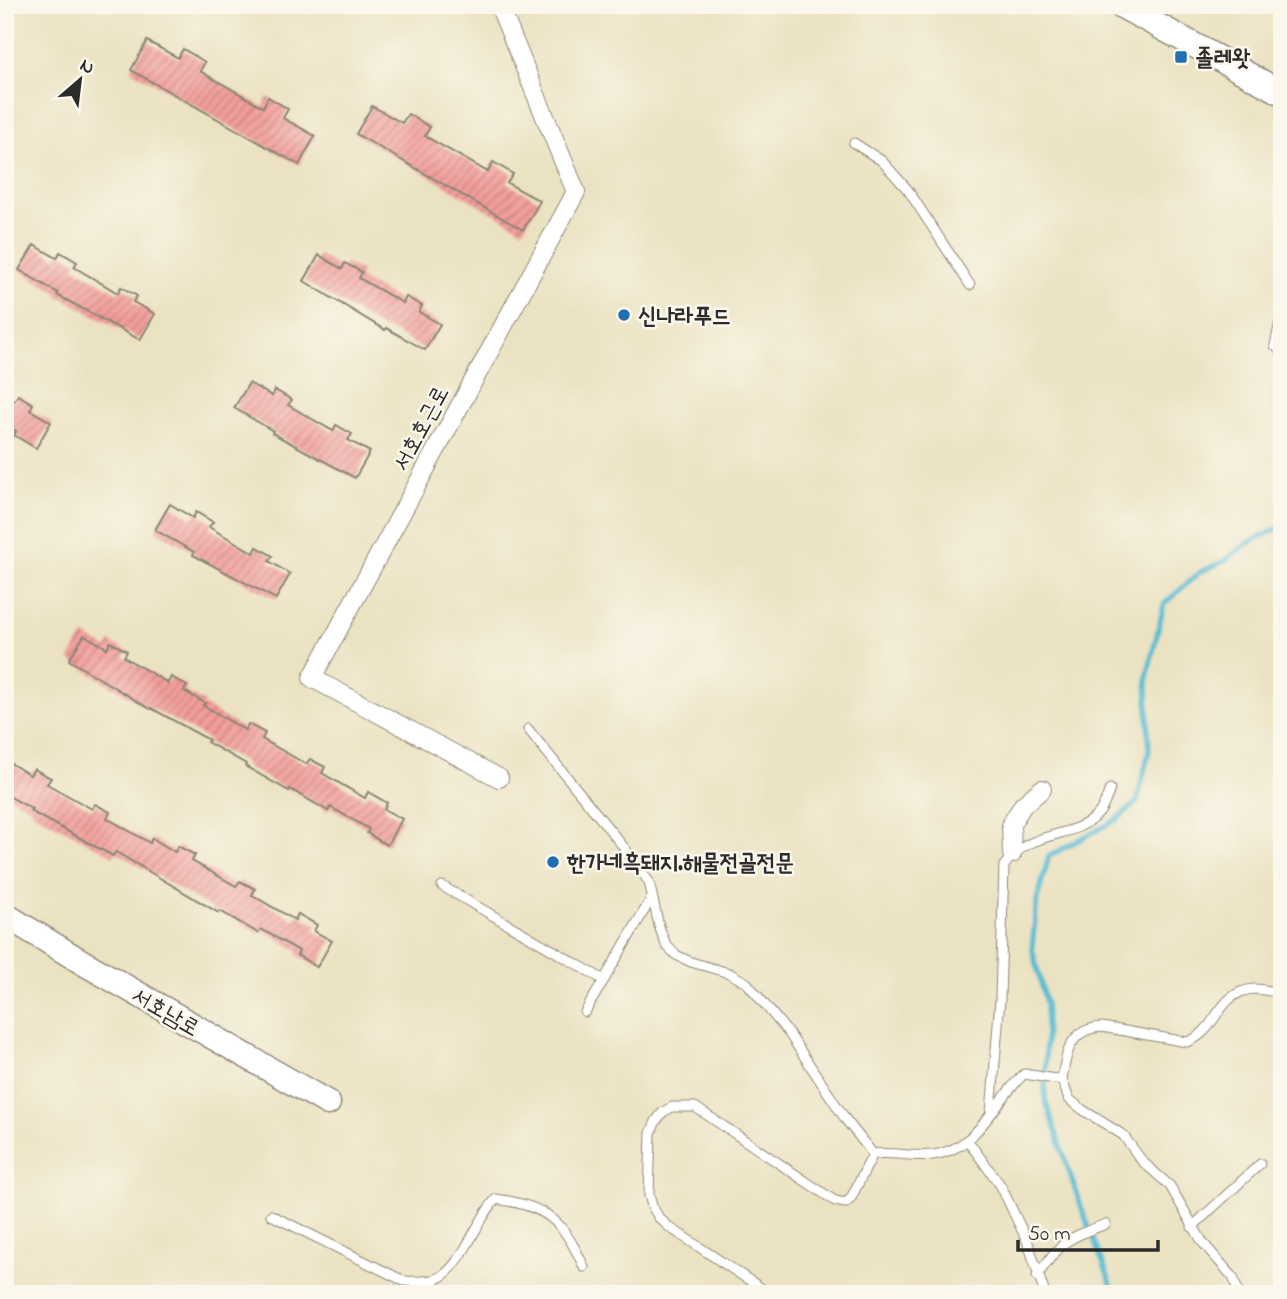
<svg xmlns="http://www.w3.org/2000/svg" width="1287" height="1299" font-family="'Indie Flower','Poor Story',sans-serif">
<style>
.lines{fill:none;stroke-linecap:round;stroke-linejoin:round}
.stream{stroke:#54bbd1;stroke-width:5}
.building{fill:url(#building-hatch)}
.lane-casing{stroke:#8b8676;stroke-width:11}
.street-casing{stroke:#8b8676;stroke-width:20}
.secondary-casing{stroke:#8b8676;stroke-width:27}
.lane{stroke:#fff;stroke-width:9}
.street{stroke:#fff;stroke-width:18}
.secondary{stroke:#fff;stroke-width:24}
.poi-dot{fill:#1f6fb2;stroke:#fbf7ec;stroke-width:2.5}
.labels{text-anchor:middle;stroke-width:5;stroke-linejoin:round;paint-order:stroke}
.poi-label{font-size:23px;font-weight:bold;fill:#2b2b2b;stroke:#fbf7ec;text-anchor:start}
.street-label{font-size:23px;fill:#2b2b2b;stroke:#fbf7ec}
</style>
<defs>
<pattern id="building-hatch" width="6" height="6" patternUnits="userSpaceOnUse" patternTransform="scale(1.75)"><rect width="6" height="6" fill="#f39e9b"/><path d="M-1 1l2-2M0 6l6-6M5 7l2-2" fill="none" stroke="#c5817f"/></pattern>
</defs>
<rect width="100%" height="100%" fill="#fbf7ec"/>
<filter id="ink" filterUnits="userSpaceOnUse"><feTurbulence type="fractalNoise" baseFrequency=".0143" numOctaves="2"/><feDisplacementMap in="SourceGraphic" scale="14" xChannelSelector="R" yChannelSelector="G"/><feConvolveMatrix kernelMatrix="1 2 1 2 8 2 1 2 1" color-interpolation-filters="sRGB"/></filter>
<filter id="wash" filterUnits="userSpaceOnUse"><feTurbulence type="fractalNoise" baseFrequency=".00686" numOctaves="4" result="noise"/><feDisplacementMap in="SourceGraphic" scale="28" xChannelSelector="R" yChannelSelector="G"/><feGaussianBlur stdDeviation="1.57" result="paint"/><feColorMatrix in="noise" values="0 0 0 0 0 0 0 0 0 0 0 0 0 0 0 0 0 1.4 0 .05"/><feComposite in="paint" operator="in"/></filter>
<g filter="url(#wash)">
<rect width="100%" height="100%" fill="#ebe2c1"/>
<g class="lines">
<path class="stream" d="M1115,1294L1080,1204L1045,1099L1046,1004L1032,948L1037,900L1049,856L1116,820L1137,802L1149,751L1147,677L1164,604L1200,572L1224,561L1248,543L1279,528L1282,523"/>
</g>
<g id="blocks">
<g class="building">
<path d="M147,41L178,58L183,49L205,62L200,71L263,107L268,97L288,109L283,118L315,136L299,165L131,70Z"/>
<path d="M372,106L402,123L408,114L430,127L425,136L488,172L493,162L513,174L507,183L540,201L523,230L356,134Z"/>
<path d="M34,245L57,258L60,252L77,262L74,267L118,293L121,287L137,296L133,302L155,314L140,340L57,295L58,293L19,270Z"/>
<path d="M319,255L342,269L345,263L362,272L359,278L403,303L406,297L422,306L419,312L440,324L425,350L386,328L385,330L304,281Z"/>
<path d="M249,383L272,396L275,390L292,400L288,405L333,431L336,425L352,434L348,440L370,452L355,478L272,433L273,431L234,408Z"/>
<path d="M18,395L33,404L30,410L51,422L36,448L14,435L16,431L5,425V396L14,401Z"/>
<path d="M170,504L193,518L196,512L213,522L209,527L254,553L257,547L273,556L269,561L290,574L276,599L193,555L194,552L155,530Z"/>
<path d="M84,635L107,648L110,642L127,651L124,657L168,683L171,677L187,686L184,691L205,703L203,705L245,730L248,724L265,733L262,739L306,764L310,759L325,767L322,773L365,798L368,792L387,803L384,809L402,819L387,845L367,833L369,829L330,807L328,811L290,789L289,791L245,766L246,764L207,742L209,740L151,708L150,709L69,660Z"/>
<path d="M5,760L30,775L34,769L51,778L47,784L92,809L95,804L110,812L107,818L150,843L152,838L175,852L178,846L195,855L192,861L236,886L240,881L255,889L252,895L295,920L298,914L317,925L314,931L332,941L317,967L297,955L299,951L261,929L258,933L220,911L219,913L116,852L113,856L30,811L32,809L5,794Z"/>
</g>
</g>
</g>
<g filter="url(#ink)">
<use href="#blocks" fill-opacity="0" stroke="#8b8676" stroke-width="2"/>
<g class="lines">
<g class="lane-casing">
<g id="lane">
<path d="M854,143L882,161L908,190L970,285"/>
<path d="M1282,311L1275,346L1282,352"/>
<path d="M528,729L626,850L649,882L659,926L666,945L676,955L691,962L729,973L747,983L790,1035L846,1120L873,1154"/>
<path d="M442,886L604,980L652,897"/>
<path d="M585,1012L604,980"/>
<path d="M1062,1080C1066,1052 1070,1029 1102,1027L1187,1042C1218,1032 1216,992 1254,989C1263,989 1273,992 1282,993"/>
<path d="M991,1113L1000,999L1004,866C1029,828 1072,841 1098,814C1104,808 1107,797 1110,789"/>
<path d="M968,1141L1001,1186L1028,1243L1045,1294"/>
<path d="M271,1215L404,1281C417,1281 431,1283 442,1276C463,1263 477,1220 496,1199C548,1206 563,1221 584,1267"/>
<path d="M1192,1227L1260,1164"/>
<path d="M1037,1276C1062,1240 1066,1239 1106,1224"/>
<path d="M770,1294L669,1227L659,1218L652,1206L649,1195L651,1133L656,1121L663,1112L672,1107H695L835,1201L846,1203L851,1198L873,1154C893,1152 913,1157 933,1155C978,1149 994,1102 1024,1074L1062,1080L1069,1099L1083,1110L1123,1135L1142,1161L1170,1186L1203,1243L1233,1277L1239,1294"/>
</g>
</g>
<g class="street-casing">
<g id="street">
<path d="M499,5L576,192L312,678L499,778"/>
<path d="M1012,854L1011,824L1023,805L1042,789"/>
</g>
</g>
<g class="secondary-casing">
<g id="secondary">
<path d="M1120,5L1282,93"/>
<path d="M5,915L77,959L328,1103"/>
</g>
</g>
<use href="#lane" class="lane"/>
<use href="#street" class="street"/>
<use href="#secondary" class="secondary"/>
</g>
</g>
<g class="poi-dot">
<rect x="1174" y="50" width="14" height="14" rx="3.5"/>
<circle cx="624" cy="315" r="7"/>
<circle cx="553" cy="862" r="7"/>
</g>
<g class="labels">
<g class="poi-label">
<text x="1195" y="65">졸레왓</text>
<text x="638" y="323">신나라푸드</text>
<text x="567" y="870">한가네흑돼지.해물전골전문</text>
</g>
<g class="street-label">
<text transform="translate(420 428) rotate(-62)" y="8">서호호근로</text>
<text transform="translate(166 1011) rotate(30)" y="8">서호남로</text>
</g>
</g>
<rect width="1287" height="1299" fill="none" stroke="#fbf7ec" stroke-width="28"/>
<g transform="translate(80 80) rotate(28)" stroke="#fbf7ec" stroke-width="5" paint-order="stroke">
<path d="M0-5L12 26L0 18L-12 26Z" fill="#2b2b2b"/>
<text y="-10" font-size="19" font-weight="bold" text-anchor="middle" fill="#2b2b2b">N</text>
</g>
<path d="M1018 1240v10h140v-10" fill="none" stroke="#2b2b2b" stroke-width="3.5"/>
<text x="1028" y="1240" font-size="21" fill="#2b2b2b" stroke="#fbf7ec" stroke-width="5" paint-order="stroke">50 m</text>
</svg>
